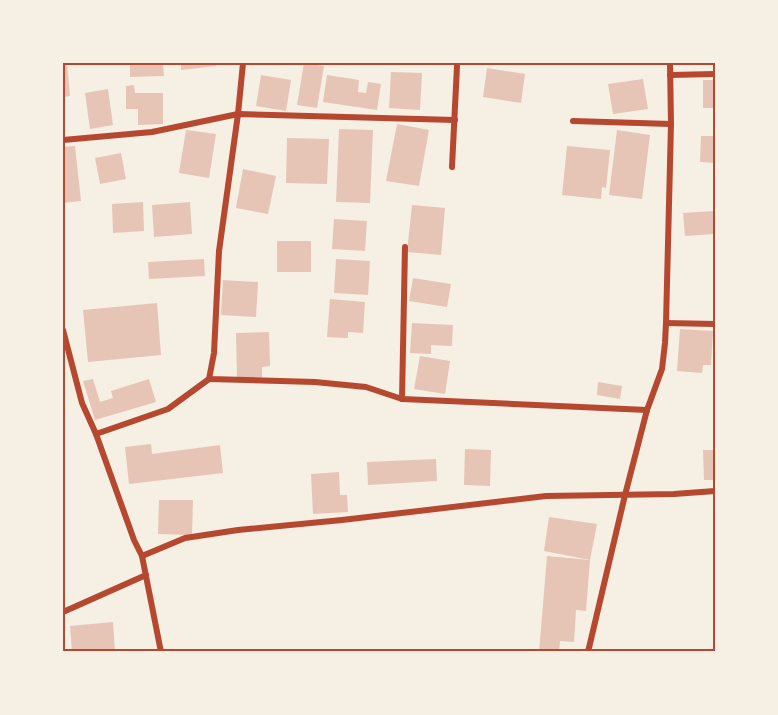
<svg xmlns="http://www.w3.org/2000/svg" width="778" height="715" font-family="Raleway,sans-serif">
<style>
.building{fill:#e6c5b7}
.lines{fill:none;stroke-linecap:round;stroke-linejoin:round}
.minor{stroke:#b5482f;stroke-width:6}
.neatline{fill:none;stroke:#b5482f;stroke-width:2}
</style>
<rect width="100%" height="100%" fill="#f6efe4"/>
<g class="building">
<path d="M63,63H67L70,96L63,97Z"/>
<path d="M130,63H163L164,76L130,77Z"/>
<path d="M181,63H215L216,66L181,70Z"/>
<path d="M304,63L324,66L317,108L297,105Z"/>
<path d="M487,68L525,74L521,103L483,97Z"/>
<path d="M391,72L422,73L420,110L389,108Z"/>
<path d="M261,75L291,80L286,111L256,106Z"/>
<path d="M327,75L359,80L358,92L366,93L368,82L381,84L377,110L323,102Z"/>
<path d="M643,79L648,109L613,114L608,84Z"/>
<rect x="703" y="80" width="12" height="28"/>
<path d="M134,85L135,93H163V124L138,125V109H126V86Z"/>
<path d="M108,89L113,125L90,129L85,93Z"/>
<path d="M397,124L429,130L419,186L386,181Z"/>
<path d="M339,129L373,130L370,203L336,202Z"/>
<path d="M186,130L216,134L209,178L179,173Z"/>
<path d="M617,130L650,135L642,199L609,195Z"/>
<path d="M701,136H715V163L700,162Z"/>
<path d="M287,138L329,139L327,184L286,183Z"/>
<path d="M75,146L81,201L63,203V147Z"/>
<path d="M567,146L610,150L606,188L602,187L601,199L562,195Z"/>
<path d="M121,153L126,179L100,184L95,158Z"/>
<path d="M243,169L276,176L268,214L236,208Z"/>
<path d="M143,202L144,231L113,233L112,204Z"/>
<path d="M190,202L192,234L154,237L152,205Z"/>
<path d="M412,205L445,208L441,255L407,252Z"/>
<path d="M714,211L715,234L685,236L683,213Z"/>
<path d="M334,219L367,221L365,251L332,249Z"/>
<rect x="277" y="241" width="34" height="31"/>
<path d="M204,259L205,276L149,279L148,262Z"/>
<path d="M336,259L370,261L368,295L334,293Z"/>
<path d="M413,278L451,284L447,307L409,301Z"/>
<path d="M223,280L258,282L256,317L221,315Z"/>
<path d="M330,299L365,302L363,333L348,332V338L327,337Z"/>
<path d="M157,303L161,355L88,362L83,310Z"/>
<path d="M412,323L453,325L452,346L431,345V354L410,353Z"/>
<path d="M680,329L713,331L711,365H703L702,373L677,371Z"/>
<path d="M269,332L270,366L262,367V378H237L236,333Z"/>
<path d="M420,356L450,361L445,394L414,389Z"/>
<path d="M93,379L100,402L113,398L111,391L149,379L156,402L95,420L83,381Z"/>
<path d="M598,382L622,386L620,399L597,395Z"/>
<path d="M151,444L152,454L220,445L223,473L129,484L125,447Z"/>
<path d="M465,449L491,450L490,486L464,485Z"/>
<path d="M703,450H715V480H704Z"/>
<path d="M436,459L437,481L368,485L367,462Z"/>
<path d="M339,472L340,495H347L348,512L313,514L311,474Z"/>
<path d="M159,500H193L192,535L158,534Z"/>
<path d="M549,517L597,524L590,560L544,551Z"/>
<path d="M547,556L590,560L586,611L576,610L574,642L560,641L559,652H539Z"/>
<path d="M113,622L115,652H72L70,626Z"/>
</g>
<g class="lines">
<g class="minor">
<path d="M243,63L238,114L219,251L214,353L209,379L315,382L366,387L402,399L647,410"/>
<path d="M670,75L715,74"/>
<path d="M573,121L671,124"/>
<path d="M63,140L152,132L238,114L455,120"/>
<path d="M452,167L457,66"/>
<path d="M666,323L715,324"/>
<path d="M63,330L82,403L96,434L134,540L142,556L161,652"/>
<path d="M402,399L405,247"/>
<path d="M96,434L168,409L209,379"/>
<path d="M142,556L185,538L238,530L342,520L546,496L674,494L715,491"/>
<path d="M63,612L146,575"/>
<path d="M588,652L625,495L647,410L662,369L665,343L666,323L671,124L670,63"/>
</g>
</g>
<rect width="778" height="715" fill="none" stroke="#f6efe4" stroke-width="129"/>
<rect x="64" y="64" width="650" height="586" class="neatline"/>
</svg>
